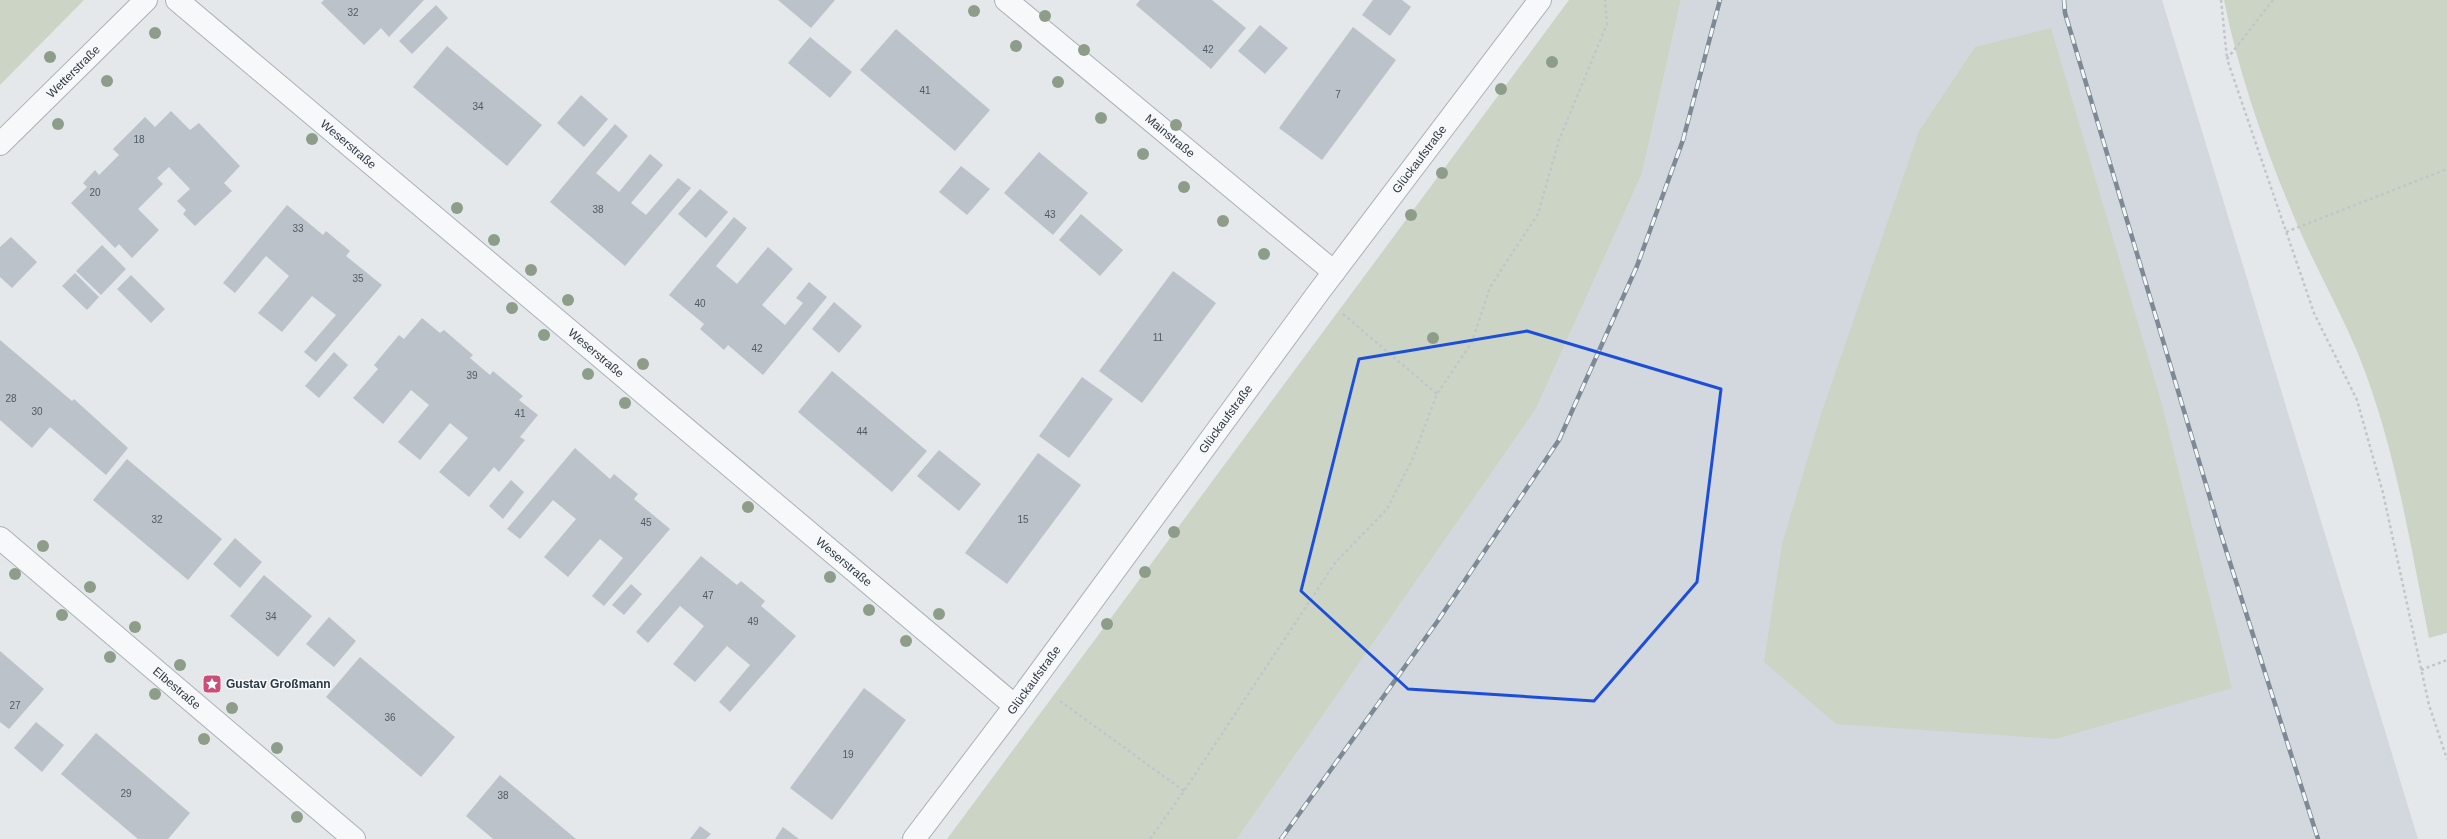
<svg xmlns="http://www.w3.org/2000/svg" width="2447" height="839" font-family="Arial,sans-serif">
<style>
.built{fill:#d2d8dd}
.green{fill:#ccd5c5}
.building{fill:#bbc2c9}
.lines{fill:none;stroke-linecap:round;stroke-linejoin:round}
.street-casing{stroke:#a9b0b6;stroke-width:24}
.path{stroke:#c2c6cb;stroke-width:2.5;stroke-dasharray:3 3;stroke-linecap:butt}
.street{stroke:#f7f8fa;stroke-width:22}
.rail-casing{stroke:#7d8a95;stroke-width:4.5}
.rail{stroke:#f4f7f8;stroke-width:3;stroke-dasharray:9;stroke-linecap:butt}
.tree{fill:#8e9d89}
.marked{fill:none;stroke:#1d4ed8;stroke-width:3;stroke-linejoin:round}
.labels{text-anchor:middle;stroke-width:3;stroke-linejoin:round;paint-order:stroke}
.number-label{font-size:10px;fill:#505b65}
.street-label{font-size:12px;fill:#2c3944;stroke:#f4f7f8}
.poi-label{font-size:12px;font-weight:bold;fill:#2c3944;stroke:#f4f7f8;text-anchor:start}
</style>
<rect width="100%" height="100%" fill="#e4e8eb"/>
<path class="built" d="M1681,0H2162L2418,839H1237L1536,409L1642,174Z"/>
<g class="green">
<path d="M0,0H84L0,85Z"/>
<path d="M1569,0H1681L1642,174L1536,409L1237,839H947Z"/>
<path d="M2224,0H2447V633L2429,638C2410,543 2395,446 2359,356C2343,317 2322,279 2304,240C2271,165 2240,81 2224,0Z"/>
<path d="M2051,28L2163,408L2232,688L2056,739L1836,724L1764,662L1782,544L1822,411L1919,131L1975,47Z"/>
</g>
<g class="building">
<path d="M324,0H424L389,37L381,28L364,45L321,3Z"/>
<path d="M778,0H835L811,28Z"/>
<path d="M1140,0H1212L1246,28L1211,69L1136,5Z"/>
<path d="M1373,0H1402L1411,7L1390,36L1362,15Z"/>
<path d="M436,5L448,18L412,54L399,41Z"/>
<path d="M1260,25L1288,48L1265,74L1238,51Z"/>
<path d="M1353,27L1396,60L1322,160L1279,128Z"/>
<path d="M896,29L990,110L955,151L860,70Z"/>
<path d="M810,37L852,72L830,98L788,63Z"/>
<path d="M447,46L542,125L507,166L413,87Z"/>
<path d="M581,95L608,119L584,147L557,123Z"/>
<path d="M171,111L190,130L199,123L240,166L224,183L232,191L195,226L183,214L186,210L177,201L190,189L169,167L157,178L163,184L138,209L159,230L132,258L119,244L115,248L71,203L87,187L83,183L95,170L99,175L119,155L113,149L145,117L155,127Z"/>
<path d="M615,124L628,136L596,173L619,192L650,154L663,165L631,203L646,215L678,178L691,188L625,266L550,202Z"/>
<path d="M1039,152L1088,193L1053,235L1004,193Z"/>
<path d="M961,166L990,189L967,215L939,192Z"/>
<path d="M700,189L728,212L706,238L678,214Z"/>
<path d="M287,205L323,235L326,231L350,251L346,256L382,285L316,362L304,352L336,315L312,296L282,332L258,313L289,276L266,256L235,293L223,283Z"/>
<path d="M1081,214L1123,250L1100,276L1059,240Z"/>
<path d="M734,217L747,228L716,266L737,284L768,247L793,269L762,305L785,325L803,303L796,298L809,282L827,297L763,375L728,345L724,350L700,329L704,324L669,295Z"/>
<path d="M11,237L37,262L12,288L0,277V247Z"/>
<path d="M102,245L126,269L101,295L76,271Z"/>
<path d="M1173,271L1216,303L1142,403L1099,371Z"/>
<path d="M75,273L99,297L87,310L62,286Z"/>
<path d="M131,275L165,309L151,323L117,289Z"/>
<path d="M834,302L862,326L839,353L812,329Z"/>
<path d="M422,318L440,333L444,330L473,355L470,358L490,375L493,371L523,396L519,400L538,415L520,437L525,440L499,472L494,467L469,497L439,472L468,438L450,423L420,460L398,442L429,405L411,390L383,424L353,398L378,369L374,365L399,335L404,339Z"/>
<path d="M0,340L72,401L74,399L128,448L106,475L50,427L32,448L0,420Z"/>
<path d="M334,352L348,365L319,398L305,386Z"/>
<path d="M832,371L927,451L892,492L798,412Z"/>
<path d="M1082,377L1113,399L1069,458L1039,436Z"/>
<path d="M575,448L610,479L614,474L638,494L634,499L670,529L604,606L592,596L623,558L600,539L568,577L544,557L576,519L553,500L520,539L507,529Z"/>
<path d="M939,450L981,484L959,511L917,476Z"/>
<path d="M1038,453L1081,485L1007,584L965,553Z"/>
<path d="M127,459L222,539L188,580L93,500Z"/>
<path d="M511,480L524,492L503,519L489,506Z"/>
<path d="M235,538L262,562L240,588L213,564Z"/>
<path d="M701,556L737,585L741,581L765,601L761,606L796,636L730,712L719,702L750,665L727,646L695,682L673,664L704,626L680,606L648,643L636,632Z"/>
<path d="M264,575L312,616L278,657L230,616Z"/>
<path d="M631,584L642,594L624,615L612,605Z"/>
<path d="M329,617L356,641L334,667L306,644Z"/>
<path d="M0,651L44,689L9,729L0,722Z"/>
<path d="M360,657L455,737L421,777L326,697Z"/>
<path d="M864,688L906,720L832,820L790,788Z"/>
<path d="M36,722L64,745L42,772L14,748Z"/>
<path d="M96,733L190,813L168,839H138L61,774Z"/>
<path d="M500,775L576,839H493L466,816Z"/>
<path d="M700,826L711,834L706,839H690Z"/>
<path d="M783,827L799,839H775Z"/>
</g>
<g class="lines">
<g class="street-casing">
<g id="street">
<path id="s1" d="M177,0L1015,706"/>
<path id="s2" d="M1006,0L1334,272"/>
<path id="s3" d="M0,144L146,0"/>
<path id="s4" d="M0,538L354,839"/>
<path id="s5" d="M914,839L1015,706L1318,293L1540,0"/>
</g>
</g>
<g class="path">
<path d="M2221,0L2227,58"/>
<path d="M2273,0L2227,59L2314,313L2357,400L2383,493L2429,705L2447,759"/>
<path d="M2286,232L2447,169"/>
<path d="M1343,314L1437,394"/>
<path d="M2421,670L2447,660"/>
<path d="M1060,701L1184,791"/>
<path d="M1150,839L1184,791L1335,563L1387,509L1412,460L1437,394L1472,342L1490,287L1538,214L1559,140L1607,24L1605,0"/>
</g>
<use href="#street" class="street"/>
<g class="rail-casing">
<g id="rail">
<path d="M2064,0L2065,13L2219,528L2318,839"/>
<path d="M1281,839L1437,622L1559,440L1637,266L1683,140L1720,0"/>
</g>
</g>
<use href="#rail" class="rail"/>
</g>
<g class="tree">
<circle cx="974" cy="11" r="6"/>
<circle cx="1045" cy="16" r="6"/>
<circle cx="155" cy="33" r="6"/>
<circle cx="1016" cy="46" r="6"/>
<circle cx="1084" cy="50" r="6"/>
<circle cx="50" cy="57" r="6"/>
<circle cx="1552" cy="62" r="6"/>
<circle cx="107" cy="81" r="6"/>
<circle cx="1058" cy="82" r="6"/>
<circle cx="1501" cy="89" r="6"/>
<circle cx="1101" cy="118" r="6"/>
<circle cx="58" cy="124" r="6"/>
<circle cx="1176" cy="125" r="6"/>
<circle cx="312" cy="139" r="6"/>
<circle cx="1143" cy="154" r="6"/>
<circle cx="1442" cy="173" r="6"/>
<circle cx="1184" cy="187" r="6"/>
<circle cx="457" cy="208" r="6"/>
<circle cx="1411" cy="215" r="6"/>
<circle cx="1223" cy="221" r="6"/>
<circle cx="494" cy="240" r="6"/>
<circle cx="1264" cy="254" r="6"/>
<circle cx="531" cy="270" r="6"/>
<circle cx="568" cy="300" r="6"/>
<circle cx="512" cy="308" r="6"/>
<circle cx="544" cy="335" r="6"/>
<circle cx="1433" cy="338" r="6"/>
<circle cx="643" cy="364" r="6"/>
<circle cx="588" cy="374" r="6"/>
<circle cx="625" cy="403" r="6"/>
<circle cx="748" cy="507" r="6"/>
<circle cx="1174" cy="532" r="6"/>
<circle cx="43" cy="546" r="6"/>
<circle cx="1145" cy="572" r="6"/>
<circle cx="15" cy="574" r="6"/>
<circle cx="830" cy="577" r="6"/>
<circle cx="90" cy="587" r="6"/>
<circle cx="869" cy="610" r="6"/>
<circle cx="939" cy="614" r="6"/>
<circle cx="62" cy="615" r="6"/>
<circle cx="1107" cy="624" r="6"/>
<circle cx="135" cy="627" r="6"/>
<circle cx="906" cy="641" r="6"/>
<circle cx="110" cy="657" r="6"/>
<circle cx="180" cy="665" r="6"/>
<circle cx="155" cy="694" r="6"/>
<circle cx="232" cy="708" r="6"/>
<circle cx="204" cy="739" r="6"/>
<circle cx="277" cy="748" r="6"/>
<circle cx="297" cy="817" r="6"/>
</g>
<path class="marked" d="M1527,331L1721,389L1697,582L1594,701L1408,689L1301,591L1359,359Z"/>
<defs>
<g id="sight-square" transform="scale(1)"><rect x="-9" y="-9" width="18" height="18" rx="4" fill="#cc4d77" stroke="#f4f7f8"/><path d="M0-6L1.8-2.2L6-1.7L2.9 1.2L3.7 5.4L0 3.3L-3.7 5.4L-2.9 1.2L-6-1.7L-1.8-2.2Z" fill="#fff"/></g>
</defs>
<g fill-rule="evenodd">
<use href="#sight-square" x="212" y="684"/>
</g>
<g class="labels">
<g class="number-label">
<text x="353" y="16">32</text>
<text x="1208" y="53">42</text>
<text x="925" y="94">41</text>
<text x="1338" y="98">7</text>
<text x="478" y="110">34</text>
<text x="139" y="143">18</text>
<text x="95" y="196">20</text>
<text x="598" y="213">38</text>
<text x="1050" y="218">43</text>
<text x="298" y="232">33</text>
<text x="358" y="282">35</text>
<text x="700" y="307">40</text>
<text x="1158" y="341">11</text>
<text x="757" y="352">42</text>
<text x="472" y="379">39</text>
<text x="11" y="402">28</text>
<text x="37" y="415">30</text>
<text x="520" y="417">41</text>
<text x="862" y="435">44</text>
<text x="157" y="523">32</text>
<text x="1023" y="523">15</text>
<text x="646" y="526">45</text>
<text x="708" y="599">47</text>
<text x="271" y="620">34</text>
<text x="753" y="625">49</text>
<text x="15" y="709">27</text>
<text x="390" y="721">36</text>
<text x="848" y="758">19</text>
<text x="126" y="797">29</text>
<text x="503" y="799">38</text>
</g>
<g class="street-label">
<text dy="4" stroke="none"><textPath href="#s3" startOffset="103">Wetterstraße</textPath></text>
<text dy="4" stroke="none"><textPath href="#s2" startOffset="213">Mainstraße</textPath></text>
<text dy="4" stroke="none"><textPath href="#s1" startOffset="224">Weserstraße</textPath></text>
<text dy="4" stroke="none"><textPath href="#s5" startOffset="847">Glückaufstraße</textPath></text>
<text dy="4" stroke="none"><textPath href="#s1" startOffset="548">Weserstraße</textPath></text>
<text dy="4" stroke="none"><textPath href="#s5" startOffset="523">Glückaufstraße</textPath></text>
<text dy="4" stroke="none"><textPath href="#s1" startOffset="872">Weserstraße</textPath></text>
<text dy="4" stroke="none"><textPath href="#s5" startOffset="199">Glückaufstraße</textPath></text>
<text dy="4" stroke="none"><textPath href="#s4" startOffset="232">Elbestraße</textPath></text>
</g>
<g class="poi-label">
<text x="226" y="688">Gustav Großmann</text>
</g>
</g>
</svg>
